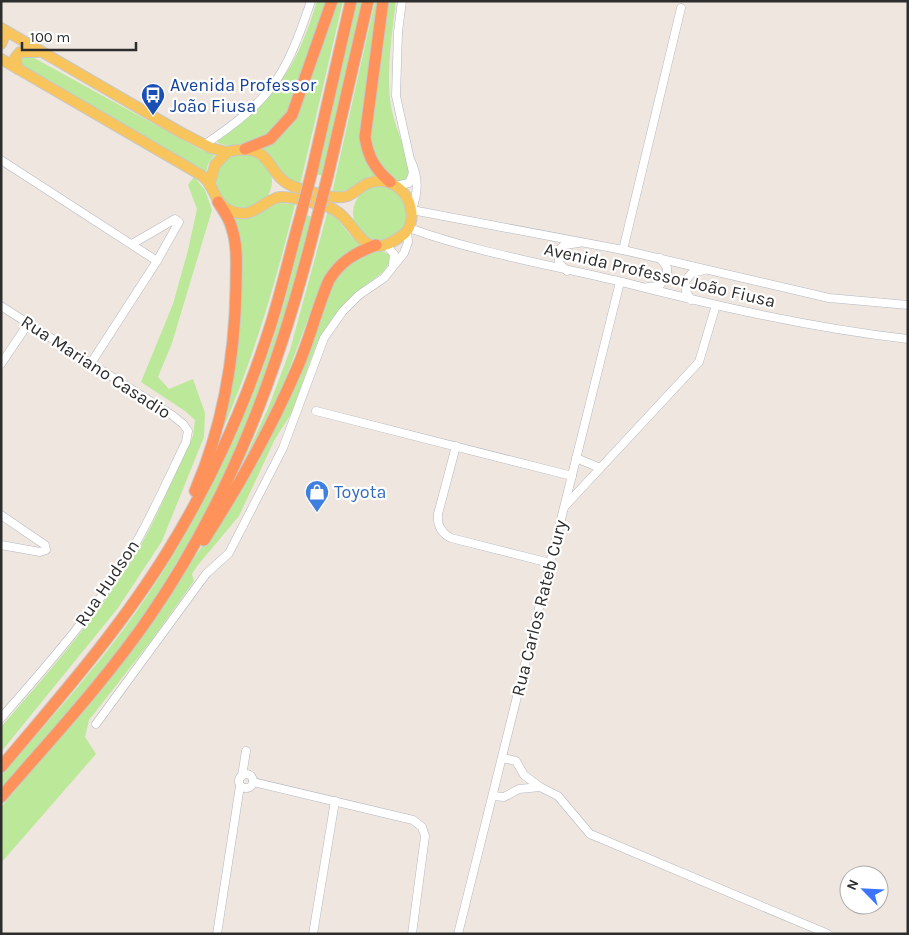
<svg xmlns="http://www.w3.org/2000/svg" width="909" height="935" font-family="Karla,sans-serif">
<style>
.green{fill:#bce89a}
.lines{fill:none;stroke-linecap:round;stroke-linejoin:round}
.minor-casing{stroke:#b3b7c1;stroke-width:9}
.major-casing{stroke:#c8c8c8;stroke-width:12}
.highway-casing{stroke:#c8c8c8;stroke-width:13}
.minor{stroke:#fff;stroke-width:8}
.major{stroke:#f8c45c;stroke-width:10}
.highway{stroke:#ff925b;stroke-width:11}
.highway-bridge-casing{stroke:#c8c8c8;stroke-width:13;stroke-linecap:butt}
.highway-bridge{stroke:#ff925b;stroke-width:11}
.labels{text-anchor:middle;stroke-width:4.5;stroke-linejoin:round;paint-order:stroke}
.transit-label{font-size:18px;fill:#164399;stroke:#fff;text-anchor:start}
.street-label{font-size:18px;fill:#2d2d2d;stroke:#fff}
.shop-label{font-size:18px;fill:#366cbe;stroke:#fff;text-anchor:start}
</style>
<rect width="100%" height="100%" fill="#efe7df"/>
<g class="green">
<path d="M317,1H327L293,104L278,127L257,142L232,147L218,143L217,140C276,95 295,73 317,1Z"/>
<path d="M335,1H343L300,185L284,177L268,154L260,148L283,134L291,123Z"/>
<path d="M356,1H364L323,176L316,174Z"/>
<path d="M375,1H380L362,121L378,177C363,181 346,193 332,193Z"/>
<path d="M387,1H396C392,34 386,73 391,106C395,129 407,150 410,173L407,179L399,182L394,181L373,155L368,124Z"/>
<path d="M27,54L201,150L215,155L208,164L206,173L20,66L19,58Z"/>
<circle cx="244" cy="181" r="28"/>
<path d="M194,177L205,190L212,210L172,343L158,377L169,389L193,379L205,413L204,437L162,541L118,608L1,752V727C54,666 109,604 148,532C164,501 178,468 193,436L195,420L185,411L141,382L173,304L188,250L197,209L188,185Z"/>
<circle cx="380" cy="213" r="27"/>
<path d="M278,203L295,204C274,289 252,364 216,445L227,402L233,217H252Z"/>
<path d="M328,210C342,221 349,239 363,245C346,253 333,262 323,278L276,405L233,484L269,406L290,350Z"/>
<path d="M306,215L313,217L293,299L247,428L199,525L144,616L102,672L1,789V776C47,722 95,670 136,612C195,528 242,433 274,336C287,296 296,256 306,215Z"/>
<path d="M380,250L390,255L391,261L383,272L355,293L333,317L317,343L291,414L275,439L239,516L197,566L192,574L194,581L151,641L89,720L85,737L96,754L1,863V807L114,674L218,523L336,276L359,255Z"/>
</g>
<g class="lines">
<g class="minor-casing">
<g id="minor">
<path d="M204,145C272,99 285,78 311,1"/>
<path d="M1,160L157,261"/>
<path d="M411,161C419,179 418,192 412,210L623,250L829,298L908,305"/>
<path d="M396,186L409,183L413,173L396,96L398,32L402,1"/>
<path d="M409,228C478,253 551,265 622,282C716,306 811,328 908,339"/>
<path d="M386,245L394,254L393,264"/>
<path d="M623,250L681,8"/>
<path d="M567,271L559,263L558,251L564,245L579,243"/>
<path d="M648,287L659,286L667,277V268L660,258"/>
<path d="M691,300L686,291L685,281L692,273L704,270"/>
<path d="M1,306L172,415L183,424L188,431L186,442C170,475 155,509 137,541C100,606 50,662 1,718"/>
<path d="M91,363L157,261L179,222L175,219L132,244"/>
<path d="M1,364L28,324"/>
<path d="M316,411L572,476"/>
<path d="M456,446L438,514C437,525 441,533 451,538L550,563"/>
<path d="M576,458L600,468"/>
<path d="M565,506L699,362L716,305"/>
<path d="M1,515L45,545L46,550L40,552L1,545"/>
<path d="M96,724L206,574L229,553L283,448L324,338L343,311L359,295L384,278L404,253L408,242L407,231"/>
<path d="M503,758L516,761L524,775L540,787L558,796L590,834L828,934"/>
<circle cx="246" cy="781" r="7"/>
<path d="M242,776L246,751"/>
<path d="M253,782L413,820L422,827L425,836L412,934"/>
<path d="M493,796L504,797L519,789L540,787"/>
<path d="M217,934L240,786"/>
<path d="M313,934L335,801"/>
<path d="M458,934L620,282"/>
</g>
</g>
<g class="major-casing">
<g id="major">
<path d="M1,28L180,132L211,148L227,152"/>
<path d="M1,31L4,37L1,44"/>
<path d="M1,59L201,175C215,184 213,204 231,211C252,219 258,205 276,198C287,194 316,204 328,207C358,216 359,270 404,234C410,229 413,218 411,210C408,190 389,176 369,183C359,186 354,196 343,197C329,199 312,191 298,188C263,179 277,139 227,152L215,165L210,183"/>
<path d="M18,69L15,58L20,52H38"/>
</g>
</g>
<g class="highway-casing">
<g id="highway">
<path d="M383,1L365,137C368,157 375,169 390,182"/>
<path d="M245,149L270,139L292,115L332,1"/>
<path d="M312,171L351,1"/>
<path d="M328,175L368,1"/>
<path d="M195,491C223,426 235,356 236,286C236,267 238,247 232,229C230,219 224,211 218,202"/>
<path d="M204,540C240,484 272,427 298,366C310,338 317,308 329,280C341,261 355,253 376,245"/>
<path d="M1,767C60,697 120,629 168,551C211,481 246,403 271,324C282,289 290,253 300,218"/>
<path d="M1,797C52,738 106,680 150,616C233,495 281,363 316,222"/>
</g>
</g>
<use href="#minor" class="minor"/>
<use href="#major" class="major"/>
<use href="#highway" class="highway"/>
<g class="highway-bridge-casing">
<g id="highway-bridge">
<path d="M300,218L312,171"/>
<path d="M316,222L328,175"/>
</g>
</g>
<use href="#highway-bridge" class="highway-bridge"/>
</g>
<defs>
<g id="bus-pin" transform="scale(1.25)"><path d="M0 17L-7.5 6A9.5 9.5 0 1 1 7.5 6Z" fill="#1a4fb4" stroke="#fff"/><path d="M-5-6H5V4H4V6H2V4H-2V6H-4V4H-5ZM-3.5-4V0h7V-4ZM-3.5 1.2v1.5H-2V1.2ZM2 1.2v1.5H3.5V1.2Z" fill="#fff"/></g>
<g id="shop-pin" transform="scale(1.25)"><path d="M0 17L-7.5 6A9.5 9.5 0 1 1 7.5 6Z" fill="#3f7fe0" stroke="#fff"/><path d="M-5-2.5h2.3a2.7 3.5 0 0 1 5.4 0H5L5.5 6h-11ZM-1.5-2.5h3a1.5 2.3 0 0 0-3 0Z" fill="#fff"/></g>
</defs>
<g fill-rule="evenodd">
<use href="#bus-pin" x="153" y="95"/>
<use href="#shop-pin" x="317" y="492"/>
</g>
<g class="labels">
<g class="transit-label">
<text x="170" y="91">Avenida Professor<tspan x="170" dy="21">João Fiusa</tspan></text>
</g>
<g class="street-label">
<text transform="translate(660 275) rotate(13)" y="6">Avenida Professor João Fiusa</text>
<text transform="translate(96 367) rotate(33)" y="6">Rua Mariano Casadio</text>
<text transform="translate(107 583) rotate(-56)" y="6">Rua Hudson</text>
<text transform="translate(539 608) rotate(-76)" y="6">Rua Carlos Rateb Cury</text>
</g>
<g class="shop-label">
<text x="334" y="498">Toyota</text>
</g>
</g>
<rect width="909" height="935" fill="none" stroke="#2d2d2d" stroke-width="5"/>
<g transform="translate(864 890) rotate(294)"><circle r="24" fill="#ffffff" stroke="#ababab"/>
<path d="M0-4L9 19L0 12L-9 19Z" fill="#3d74ff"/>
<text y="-8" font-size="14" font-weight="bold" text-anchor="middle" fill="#2d2d2d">N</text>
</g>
<path d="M22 42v8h114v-8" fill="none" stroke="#2d2d2d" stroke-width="2.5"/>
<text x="30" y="42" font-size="15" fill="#2d2d2d" stroke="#ffffff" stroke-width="4" paint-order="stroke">100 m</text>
</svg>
